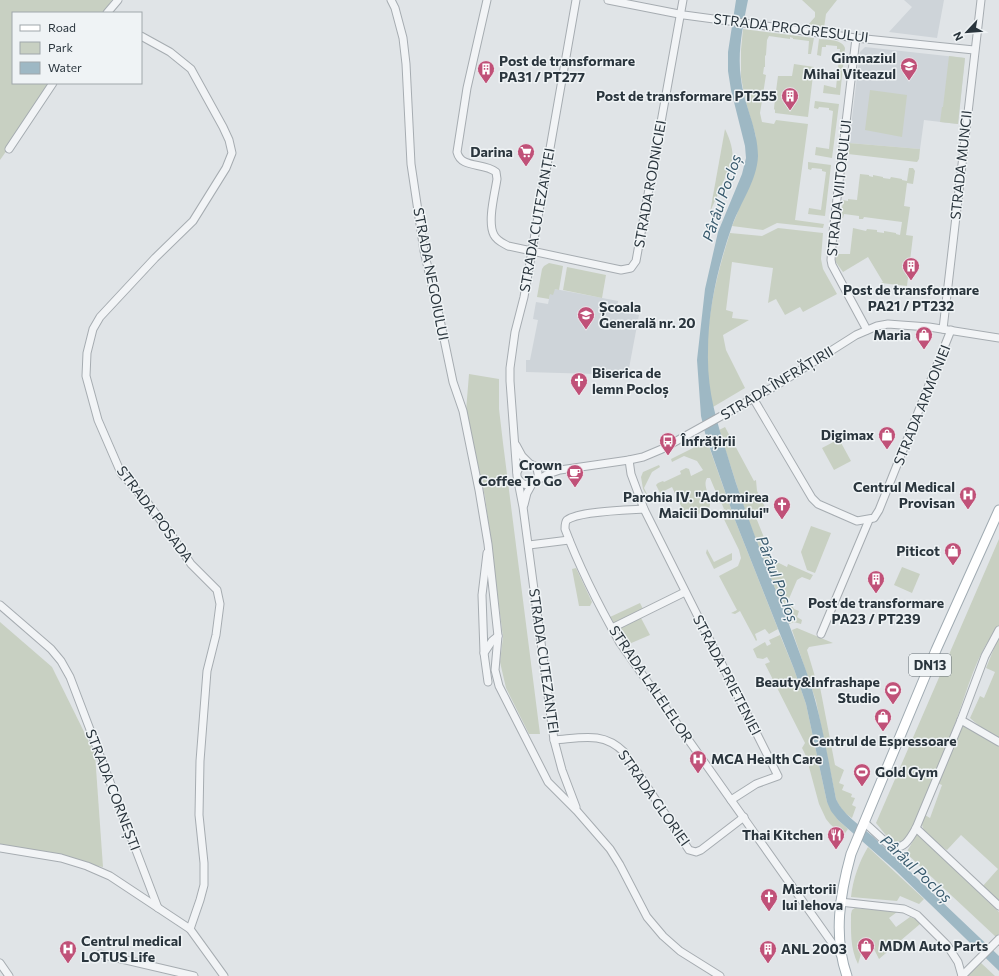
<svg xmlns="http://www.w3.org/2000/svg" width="999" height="976" font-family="Commissioner,sans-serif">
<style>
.built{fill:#ced4d9}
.green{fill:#c8d0c2}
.water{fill:#9eb8c4}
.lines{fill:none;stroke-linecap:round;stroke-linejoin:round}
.minor-casing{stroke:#a6acb1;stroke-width:9}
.major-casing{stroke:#a0abb2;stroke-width:11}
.minor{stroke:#f2f4f6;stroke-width:7}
.major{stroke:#fff;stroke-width:9}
.labels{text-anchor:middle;stroke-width:3;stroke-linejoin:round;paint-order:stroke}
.shield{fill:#eff3f5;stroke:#656e74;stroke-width:1}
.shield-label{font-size:13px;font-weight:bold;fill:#2a353d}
.street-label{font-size:14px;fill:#2a353d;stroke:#eff3f5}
.poi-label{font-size:14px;font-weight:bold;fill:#2a353d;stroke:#eff3f5;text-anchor:end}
.water-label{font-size:15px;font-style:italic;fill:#385a6d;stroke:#eff3f5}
</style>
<rect width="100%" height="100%" fill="#e0e4e7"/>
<g class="built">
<path d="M904,0H944L937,38L889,32L912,7Z"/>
<path d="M865,47L965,58L958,124L924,120L920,149L849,143L860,52Z"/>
<path d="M555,289L618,301L617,311L639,315L627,379L595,374L526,372V360H530L538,320L533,319L536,302L548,304L550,294Z"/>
</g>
<g class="green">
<path d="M0,0H112L103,13H13V83H54L0,160Z"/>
<path d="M802,0H837L826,14L824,28L808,25L815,17V12Z"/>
<path d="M743,29L814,38L811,54H808L809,41L793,39V38L790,37V39L769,36L767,40L766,55L765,56V67H764L763,74L766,75L760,113L762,122L774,124L776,120L808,124L795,220L824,224L823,228L777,223L763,230L732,226L737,214L756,137L745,99L741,77V50Z"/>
<path d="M819,39C828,40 842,39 845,48L840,95L823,93L824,85L836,88L840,49H837V46L826,45V47H822L821,56L817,55Z"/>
<path d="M949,56L965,58L958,124L940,122L942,107H943Z"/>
<path d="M794,64L814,67L808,117L775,113V110L774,109L775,98H777V92L776,91L778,76H792Z"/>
<path d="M870,90L907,95L902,137L865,130Z"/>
<path d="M815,101L839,104L832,158L815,155L816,147L829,149L833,111L829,110V108L819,107L818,109L814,108Z"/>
<path d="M725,129C730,140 734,150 732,162L710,212Z"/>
<path d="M849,143L920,149L919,159L917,162L848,154Z"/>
<path d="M808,162L831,165L825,216L808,214L809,208L821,210L826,172L822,171V169L812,168L811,170L808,169Z"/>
<path d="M909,168H913L915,171L913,184L907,183L904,206L910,207L906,235L913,236L907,286L881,283L883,282L868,257L843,272L835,261L836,254H850L853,228L866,231L867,229L877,230V232L884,233V231L896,233V234L900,235L902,222L864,217L863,219H859V216L844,214L843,218H841L843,200L848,201V199L857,200L860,174L869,175V176L873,177V175L883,177V178L890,179L891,177L902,179V180L907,181Z"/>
<path d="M778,228L823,233L821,259L823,269L837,294L803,312L800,307L785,315L776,299L768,303L773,268L732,262L726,310L733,312L732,318L749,320L723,335L726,350L745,388L713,407C699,350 712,288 730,233L762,236Z"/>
<path d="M549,263L563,266L559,290L555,289L553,295L550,294L549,299L537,297L542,269L544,266Z"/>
<path d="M567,267L606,275L602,298L563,290Z"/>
<path d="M469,374L499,379V409L503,443L540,734H529L506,688L500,662L503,637L485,497L466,411Z"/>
<path d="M725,427L754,481L756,480L757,491L766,509L755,515L773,560L787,567L788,564L813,575L810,580L802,577L797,580L788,601L794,609L799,611L797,617L802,620L801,624L794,622L789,624L746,514L719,430Z"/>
<path d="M706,438L735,520L778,629L769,634L765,629L755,634L757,640L756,641L740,611L735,614L731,613L737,610L719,576L738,566L741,558L739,550L720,511L724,509L721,502L717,504L718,497L710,478H707C703,485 708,493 711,500L709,509L696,515L693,510L685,514L672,487L660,493L656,485L658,483L663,481L664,482L681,474L680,471L686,468L689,469L691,476L703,470L697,461L684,456L672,462L671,459L693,448L695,443Z"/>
<path d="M839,439L851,461L834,470L822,448Z"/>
<path d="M659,465L660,467L652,472L644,488L649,498H648L643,489L641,477L643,472Z"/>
<path d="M811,526L831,533L815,573L807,570L801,552Z"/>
<path d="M999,539V627C977,650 967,692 956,721C942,757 927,792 912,828C897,854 890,840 876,823Z"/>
<path d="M707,549L714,562L732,553V560L714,569L706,553Z"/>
<path d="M902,567L920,574L912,593L894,585Z"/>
<path d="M576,568L592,602L590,606H579L572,569Z"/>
<path d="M640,603L643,609L614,623L610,617Z"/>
<path d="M641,618L650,635L629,644L619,629Z"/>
<path d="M0,622L52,667L95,754L103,867L0,848Z"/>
<path d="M797,628L833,643L809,647L807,650L816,680L820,687L835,765L844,770L839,783L844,785L842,790L852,794L851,797L855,798L852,805L856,807L852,818C844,813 840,808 836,799L816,701L792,630Z"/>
<path d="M780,635L794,669L806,704L827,802L838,820L848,829L843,836L830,824L826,819L819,804L809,767L810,764L802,748L805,743L765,664L770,662L767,657L763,659L757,658L753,649L765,642L767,646L771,644L769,640Z"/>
<path d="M999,636V739L985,731L970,718L980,696L984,698L995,672L986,668Z"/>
<path d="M963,724L999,744V903L982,887L998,869L961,835L947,850C940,846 922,833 922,824C921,821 923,818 925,815L930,818L942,785L937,783Z"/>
<path d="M917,834L999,912V934L996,937L906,853Z"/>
<path d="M868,847L924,899L919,904L900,896L897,901L851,897C853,879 859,862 868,847Z"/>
<path d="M855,908L897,912L889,918L896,927L910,917L916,919L920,924L879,959L873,947L861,954L858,964C850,948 851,931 851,914L852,910Z"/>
<path d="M980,962L995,976H967Z"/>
</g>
<path class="water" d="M736,0H748C743,25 737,53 741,79C744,105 758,129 758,156C757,181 740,203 732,226C718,266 708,309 708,352C707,390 716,419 727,454C748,526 779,594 804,665C820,708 827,754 836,799C844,817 865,828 879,842C919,880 959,918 999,956V971L895,870L838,820L831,811L827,802L806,704L794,669L735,520L706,437L701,416L697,360L705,289L718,232L742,174L746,158L745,146L731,90L728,71V52Z"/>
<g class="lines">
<g class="minor-casing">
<g id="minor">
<path d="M391,0L395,8L403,38L406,64L411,164L424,251L439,315L453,382L463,411L479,490L488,544L498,636L495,670L499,686L548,782L577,811L610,849L620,865L647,917L663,936L680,951L720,976"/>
<path d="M487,0L467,88L457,152C461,169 483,162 496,172L497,179C495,193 487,222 494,235C497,241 503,243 508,246L621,270L631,268L636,261L683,0"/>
<path d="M608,0L684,15L856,38L974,50"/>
<path d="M107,13L118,0"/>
<path d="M141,36L170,52L191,69L223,127L229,140L232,153L226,168L193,221L155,258L100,317L93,329L87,353L86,376L98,420L121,473L147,502L170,533L191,564L217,590L220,604L216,635L207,671L200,761L199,815L204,863V885L200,900L190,929"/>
<path d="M856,38L833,232L831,260L832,265L867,330"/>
<path d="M9,149L53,83"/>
<path d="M943,329L981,0"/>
<path d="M753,398L812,498L818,504L857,521L874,518L879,510L951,330"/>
<path d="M516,445L522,456L530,464"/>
<path d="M629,460L631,474L644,509L778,776L756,784L731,800"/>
<path d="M517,472C523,457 543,464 537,480"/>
<path d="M518,479L523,484L529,485L548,474L560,470L629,460L643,457L662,449L777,385L856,335L877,326L888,324L901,325L929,327L999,338"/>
<path d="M524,505L527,493L532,484"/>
<path d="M644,509C627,510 579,511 567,520C565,522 565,526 565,529C580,569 599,606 620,643L842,957"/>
<path d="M529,545L569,540"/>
<path d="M0,605L51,649L61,661L70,677L158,908"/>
<path d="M612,628L685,592"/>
<path d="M821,634L869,520"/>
<path d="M484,653L482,595L487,553"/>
<path d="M488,682L484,653L492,641L498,636"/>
<path d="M961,720L999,742"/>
<path d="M554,740C581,738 603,731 624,752L689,850L696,852L701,850L744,817"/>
<path d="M576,807L562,770L554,740L523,507L517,476L510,381V368L515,332L524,297L532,251L576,0"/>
<path d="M864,822L889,845C903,852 910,839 916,828L961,720L985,656L999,630"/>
<path d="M916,828L999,906"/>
<path d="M0,848L61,858L87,866L110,876L190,929L224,976"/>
<path d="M840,902L904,909L917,915L947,945L958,962L962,976"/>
<path d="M100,954L194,976"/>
<path d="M0,963L9,976"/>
<path d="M962,976L999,939"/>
</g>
</g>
<g class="major-casing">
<path id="major" d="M847,976C833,936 840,894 851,854L936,650L999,510"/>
</g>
<use href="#minor" class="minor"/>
<use href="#major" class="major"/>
</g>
<defs>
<g id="school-pin" transform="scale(0.9)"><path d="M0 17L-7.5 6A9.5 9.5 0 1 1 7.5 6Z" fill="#c05178" stroke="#eff3f5"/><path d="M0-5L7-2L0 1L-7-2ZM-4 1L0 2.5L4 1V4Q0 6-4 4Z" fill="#fff"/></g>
<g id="building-pin" transform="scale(0.9)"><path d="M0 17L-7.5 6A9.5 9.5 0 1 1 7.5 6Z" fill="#c05178" stroke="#eff3f5"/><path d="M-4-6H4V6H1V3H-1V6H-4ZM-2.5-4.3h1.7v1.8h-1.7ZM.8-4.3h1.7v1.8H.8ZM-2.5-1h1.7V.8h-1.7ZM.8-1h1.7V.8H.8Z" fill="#fff"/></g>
<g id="supermarket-pin" transform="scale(0.9)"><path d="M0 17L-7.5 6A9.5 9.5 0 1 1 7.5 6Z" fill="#c05178" stroke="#eff3f5"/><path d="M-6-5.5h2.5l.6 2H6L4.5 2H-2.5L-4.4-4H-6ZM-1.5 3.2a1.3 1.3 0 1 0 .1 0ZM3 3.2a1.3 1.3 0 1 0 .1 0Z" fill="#fff"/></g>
<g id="shop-pin" transform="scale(0.9)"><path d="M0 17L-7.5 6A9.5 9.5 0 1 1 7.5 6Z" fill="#c05178" stroke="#eff3f5"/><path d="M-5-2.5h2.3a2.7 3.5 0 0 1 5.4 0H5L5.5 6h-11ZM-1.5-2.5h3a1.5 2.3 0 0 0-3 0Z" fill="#fff"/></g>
<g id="church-pin" transform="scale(0.9)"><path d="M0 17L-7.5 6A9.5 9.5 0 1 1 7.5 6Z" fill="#c05178" stroke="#eff3f5"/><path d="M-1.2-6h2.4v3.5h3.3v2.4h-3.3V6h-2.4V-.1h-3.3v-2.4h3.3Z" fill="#fff"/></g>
<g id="bus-pin" transform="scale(0.9)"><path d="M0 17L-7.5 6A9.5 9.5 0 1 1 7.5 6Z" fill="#c05178" stroke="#eff3f5"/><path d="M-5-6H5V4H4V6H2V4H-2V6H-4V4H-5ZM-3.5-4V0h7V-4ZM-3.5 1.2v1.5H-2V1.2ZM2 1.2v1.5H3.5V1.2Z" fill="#fff"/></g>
<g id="cafe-pin" transform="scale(0.9)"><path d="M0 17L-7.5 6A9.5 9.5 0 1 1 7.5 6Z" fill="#c05178" stroke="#eff3f5"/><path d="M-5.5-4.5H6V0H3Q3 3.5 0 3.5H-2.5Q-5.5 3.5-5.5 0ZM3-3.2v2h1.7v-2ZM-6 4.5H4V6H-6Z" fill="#fff"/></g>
<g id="hospital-pin" transform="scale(0.9)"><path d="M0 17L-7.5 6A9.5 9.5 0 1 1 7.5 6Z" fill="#c05178" stroke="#eff3f5"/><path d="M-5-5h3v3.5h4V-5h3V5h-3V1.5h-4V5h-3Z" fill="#fff"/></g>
<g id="stadium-pin" transform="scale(0.9)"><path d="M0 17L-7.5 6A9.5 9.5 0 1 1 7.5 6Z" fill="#c05178" stroke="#eff3f5"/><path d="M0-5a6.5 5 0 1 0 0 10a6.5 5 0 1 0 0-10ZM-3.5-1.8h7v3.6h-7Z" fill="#fff"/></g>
<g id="restaurant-pin" transform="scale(0.9)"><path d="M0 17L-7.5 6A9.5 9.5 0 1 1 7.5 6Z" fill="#c05178" stroke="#eff3f5"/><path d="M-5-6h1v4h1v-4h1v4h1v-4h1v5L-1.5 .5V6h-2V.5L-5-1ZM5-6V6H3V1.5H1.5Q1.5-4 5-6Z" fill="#fff"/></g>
</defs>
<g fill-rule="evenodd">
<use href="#school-pin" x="909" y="66"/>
<use href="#building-pin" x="486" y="69"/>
<use href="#building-pin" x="790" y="96"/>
<use href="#supermarket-pin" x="526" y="152"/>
<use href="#building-pin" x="911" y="266"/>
<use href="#school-pin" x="586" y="315"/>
<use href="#shop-pin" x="924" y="335"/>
<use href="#church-pin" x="579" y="381"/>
<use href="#shop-pin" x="887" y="435"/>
<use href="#bus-pin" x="668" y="441"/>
<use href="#cafe-pin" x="575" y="473"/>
<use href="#hospital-pin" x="968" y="495"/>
<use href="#church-pin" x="782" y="505"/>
<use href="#shop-pin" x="953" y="551"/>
<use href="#building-pin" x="876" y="579"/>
<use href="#stadium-pin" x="893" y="690"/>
<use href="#shop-pin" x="883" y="717"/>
<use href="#hospital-pin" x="698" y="759"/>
<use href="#stadium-pin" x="862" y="772"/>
<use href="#restaurant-pin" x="836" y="835"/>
<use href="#church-pin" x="769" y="897"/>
<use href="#shop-pin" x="866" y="946"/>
<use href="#hospital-pin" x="68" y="949"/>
<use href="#building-pin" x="768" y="949"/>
</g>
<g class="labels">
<rect class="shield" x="909" y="654" width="42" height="22" rx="3"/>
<g class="shield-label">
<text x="930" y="670">DN13</text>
</g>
<g class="street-label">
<text transform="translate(791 28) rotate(7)" y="5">STRADA PROGRESULUI</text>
<text transform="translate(961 165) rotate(-84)" y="5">STRADA MUNCII</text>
<text transform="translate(650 184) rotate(-80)" y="5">STRADA RODNICIEI</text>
<text transform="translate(839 188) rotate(-84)" y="5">STRADA VIITORULUI</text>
<text transform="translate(537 220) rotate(-80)" y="5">STRADA CUTEZANȚEI</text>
<text transform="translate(431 274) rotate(79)" y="5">STRADA NEGOIULUI</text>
<text transform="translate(777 383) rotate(-31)" y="5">STRADA ÎNFRĂȚIRII</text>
<text transform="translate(922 405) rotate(-68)" y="5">STRADA ARMONIEI</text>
<text transform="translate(155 514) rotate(53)" y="5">STRADA POSADA</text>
<text transform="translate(544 661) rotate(82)" y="5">STRADA CUTEZANȚEI</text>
<text transform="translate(727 675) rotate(63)" y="5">STRADA PRIETENIEI</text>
<text transform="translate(651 684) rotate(56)" y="5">STRADA LALELELOR</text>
<text transform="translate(113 790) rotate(69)" y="5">STRADA CORNEȘTI</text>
<text transform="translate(654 798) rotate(55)" y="5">STRADA GLORIEI</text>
</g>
<g class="poi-label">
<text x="896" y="63">Gimnaziul<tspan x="896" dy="16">Mihai Viteazul</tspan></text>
<text x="499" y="66" text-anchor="start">Post de transformare<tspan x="499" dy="16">PA31 / PT277</tspan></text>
<text x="777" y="101">Post de transformare PT255</text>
<text x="513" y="157">Darina</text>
<text x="911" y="295" text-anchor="middle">Post de transformare<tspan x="911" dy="16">PA21 / PT232</tspan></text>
<text x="599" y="312" text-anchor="start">Școala<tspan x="599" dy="16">Generală nr. 20</tspan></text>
<text x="911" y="340">Maria</text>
<text x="592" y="378" text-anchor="start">Biserica de<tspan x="592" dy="16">lemn Pocloș</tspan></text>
<text x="874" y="440">Digimax</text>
<text x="681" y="446" text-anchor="start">Înfrățirii</text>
<text x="562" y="470">Crown<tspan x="562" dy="16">Coffee To Go</tspan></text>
<text x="955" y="492">Centrul Medical<tspan x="955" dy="16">Provisan</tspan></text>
<text x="769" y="502">Parohia IV. "Adormirea<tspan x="769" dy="16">Maicii Domnului"</tspan></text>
<text x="940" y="556">Piticot</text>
<text x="876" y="608" text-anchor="middle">Post de transformare<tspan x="876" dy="16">PA23 / PT239</tspan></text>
<text x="880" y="687">Beauty&amp;Infrashape<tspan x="880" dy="16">Studio</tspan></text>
<text x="883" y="746" text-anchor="middle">Centrul de Espressoare</text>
<text x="711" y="764" text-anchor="start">MCA Health Care</text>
<text x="875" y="777" text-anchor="start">Gold Gym</text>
<text x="823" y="840">Thai Kitchen</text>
<text x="782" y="894" text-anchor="start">Martorii<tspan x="782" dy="16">lui Iehova</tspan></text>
<text x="81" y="946" text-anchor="start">Centrul medical<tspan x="81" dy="16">LOTUS Life</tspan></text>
<text x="879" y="951" text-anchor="start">MDM Auto Parts</text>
<text x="781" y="954" text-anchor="start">ANL 2003</text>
</g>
<g class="water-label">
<text transform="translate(722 198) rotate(-71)" y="5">Pârâul Pocloș</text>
<text transform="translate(777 579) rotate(69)" y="5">Pârâul Pocloș</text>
<text transform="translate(916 869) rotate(43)" y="5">Pârâul Pocloș</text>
</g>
</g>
<rect x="12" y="12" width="130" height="72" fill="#eff3f5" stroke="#a0a7ab"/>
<rect x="20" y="25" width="20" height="6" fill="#ffffff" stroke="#a0a7ab"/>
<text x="48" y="32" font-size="12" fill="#2a353d">Road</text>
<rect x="20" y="42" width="20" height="12" fill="#c8d0c2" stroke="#a0a7ab"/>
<text x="48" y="52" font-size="12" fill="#2a353d">Park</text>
<rect x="20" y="62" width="20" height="12" fill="#9eb8c4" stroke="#a0a7ab"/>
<text x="48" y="72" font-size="12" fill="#2a353d">Water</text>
<g transform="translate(967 32) rotate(244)" stroke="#eff3f5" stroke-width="3" paint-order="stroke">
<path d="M0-3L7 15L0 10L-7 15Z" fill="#2a353d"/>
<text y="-6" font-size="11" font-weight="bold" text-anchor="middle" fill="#2a353d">N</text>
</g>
</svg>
